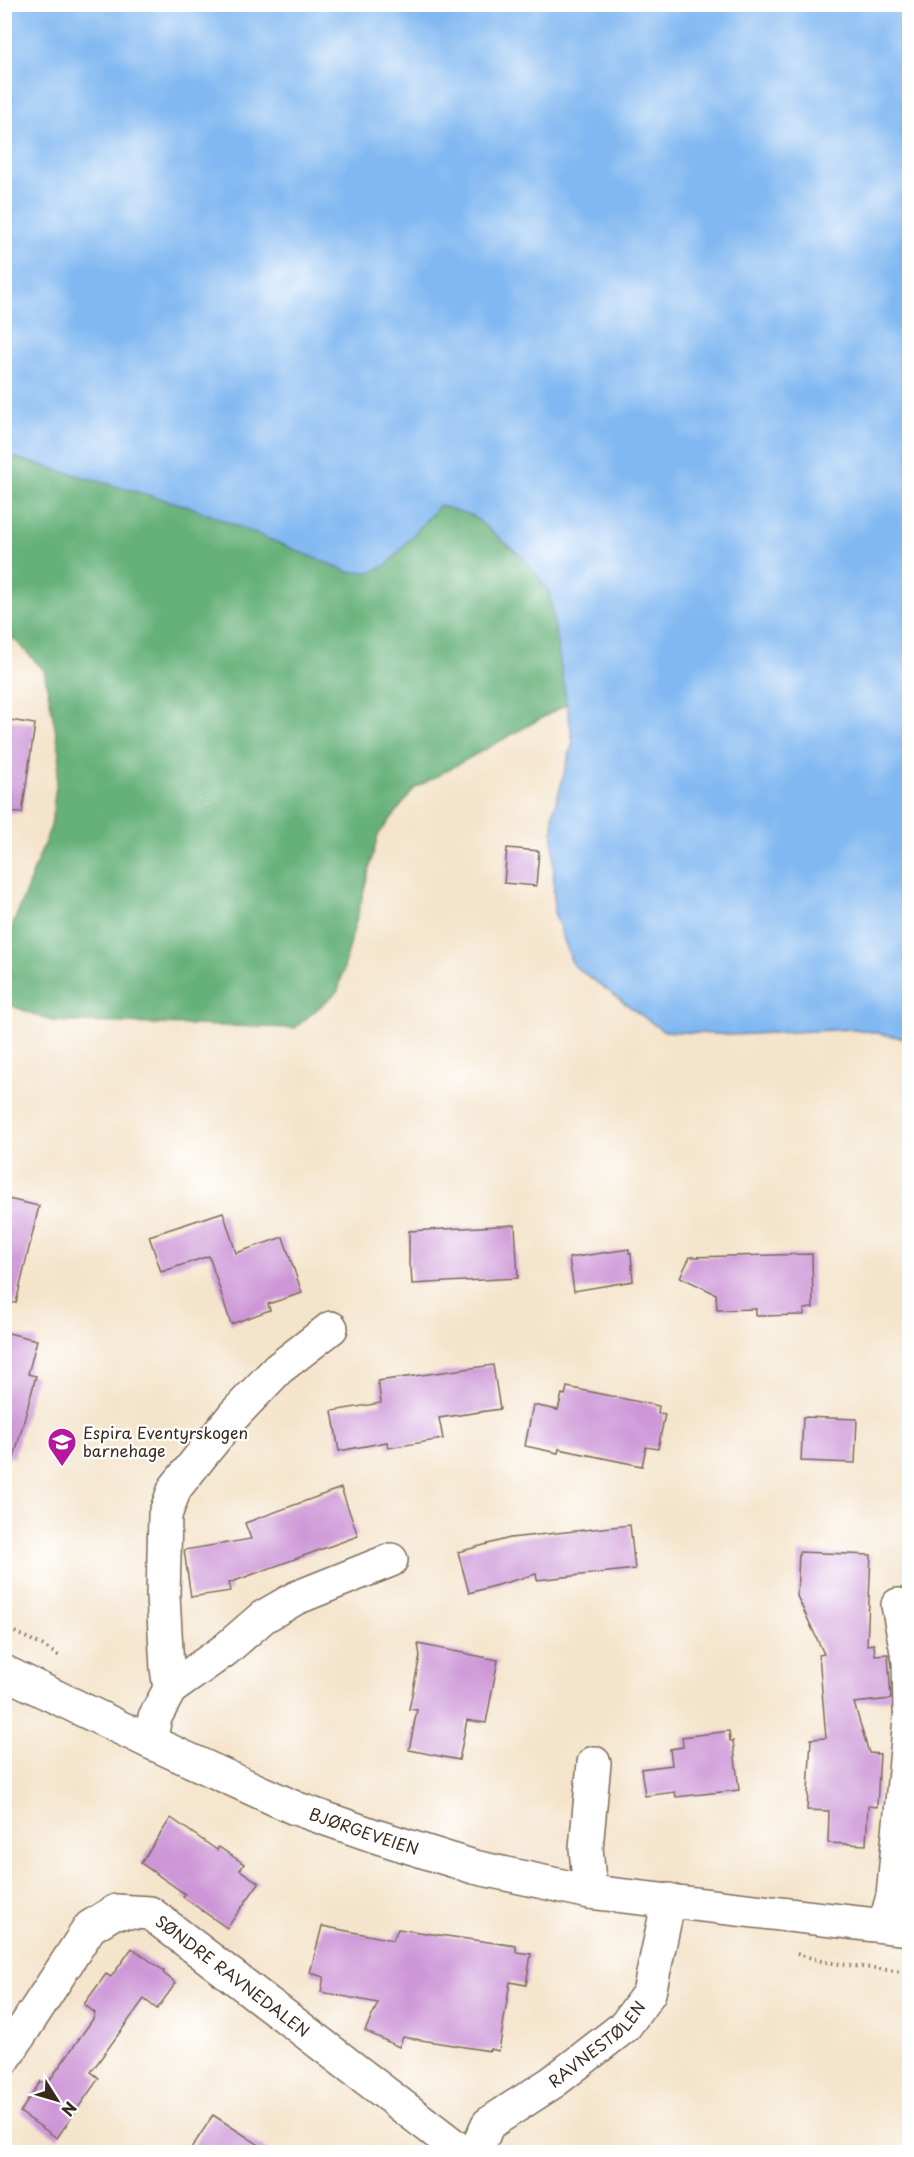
<svg xmlns="http://www.w3.org/2000/svg" width="914" height="2157" font-family="'Playpen Sans',sans-serif">
<style>
.forest{fill:#66b179;stroke:#506e4c;stroke-width:1.5}
.water{fill:#81b8f1;stroke:#5e7188;stroke-width:1.5}
.building{fill:#cd97d7}
.lines{fill:none;stroke-linecap:round;stroke-linejoin:round}
.street-casing{stroke:#7c6b5b;stroke-width:36}
.primary-casing{stroke:#7c6b5b;stroke-width:36}
.path{stroke:#7c6b5b;stroke-width:4;stroke-dasharray:1.5 4.5;stroke-linecap:butt}
.street{stroke:#fff;stroke-width:33}
.primary{stroke:#fff;stroke-width:33}
.labels{text-anchor:middle;stroke-width:4.5;stroke-linejoin:round;paint-order:stroke}
.poi-label{font-size:16px;fill:#3b2a1e;stroke:#fff;text-anchor:start}
.street-label{font-size:16px;fill:#3b2a1e;stroke:#fff}
</style>
<rect width="100%" height="100%" fill="#fff"/>
<filter id="ink" filterUnits="userSpaceOnUse"><feTurbulence type="fractalNoise" baseFrequency=".0167" numOctaves="2"/><feDisplacementMap in="SourceGraphic" scale="12" xChannelSelector="R" yChannelSelector="G"/><feConvolveMatrix kernelMatrix="1 2 1 2 8 2 1 2 1" color-interpolation-filters="sRGB"/></filter>
<filter id="wash" filterUnits="userSpaceOnUse"><feTurbulence type="fractalNoise" baseFrequency=".008" numOctaves="4" result="noise"/><feDisplacementMap in="SourceGraphic" scale="24" xChannelSelector="R" yChannelSelector="G"/><feGaussianBlur stdDeviation="1.35" result="paint"/><feColorMatrix in="noise" values="0 0 0 0 0 0 0 0 0 0 0 0 0 0 0 0 0 1.4 0 .05"/><feComposite in="paint" operator="in"/></filter>
<g filter="url(#wash)">
<rect width="100%" height="100%" fill="#f4e4cb"/>
<path class="forest" d="M4,455L191,507L349,572L387,565L439,505L473,516L527,561L549,591L567,704L415,788L378,835L338,991L295,1028L51,1021L5,1003L7,940L51,826L60,753L44,670L5,630Z"/>
<path class="water" d="M4,5H909V1039L855,1029L732,1035L663,1031L573,965L554,912L553,813L573,742L549,592L527,561L473,516L439,505L387,565L371,572H349L191,507L5,455Z"/>
<g id="blocks">
<g class="building">
<path d="M4,719L35,724L22,813L4,812Z"/>
<path d="M507,848L539,851L536,886L504,883Z"/>
<path d="M4,1198L39,1206L16,1303L4,1302Z"/>
<path d="M223,1212L236,1253L283,1237L302,1293L268,1304L270,1310L231,1324L209,1256L161,1272L149,1236Z"/>
<path d="M515,1225L518,1278L412,1284L411,1268L409,1266V1231Z"/>
<path d="M629,1249V1253H631L633,1281L574,1291L569,1258Z"/>
<path d="M812,1254L813,1308L804,1309V1315L756,1316V1309L717,1310L716,1294L680,1277L690,1257Z"/>
<path d="M4,1332L37,1340L28,1374L36,1376L14,1458L4,1456Z"/>
<path d="M493,1365L500,1409L439,1418L443,1439L388,1448L387,1442L339,1451L332,1411L381,1403L378,1381Z"/>
<path d="M567,1387L659,1406L658,1413L665,1414L658,1449L646,1447L642,1466L559,1449L558,1453L525,1446L533,1405L558,1410L562,1394L565,1395Z"/>
<path d="M803,1417L857,1419L855,1463L801,1461Z"/>
<path d="M341,1488L358,1536L229,1583L231,1591L191,1597L184,1550L251,1539L245,1523Z"/>
<path d="M630,1525L635,1569L537,1580L536,1574L469,1593L458,1552L510,1538Z"/>
<path d="M799,1552L871,1555L867,1645L874,1644L875,1655L888,1654L891,1699L854,1703L869,1753L880,1754L877,1807L868,1806L866,1845L828,1843L829,1811L807,1810L811,1739L826,1738L819,1655L824,1654L797,1596Z"/>
<path d="M418,1644L498,1660L486,1723L467,1720L459,1760L409,1750L417,1710L409,1709L420,1656Z"/>
<path d="M729,1731L730,1741H733L739,1790L676,1797L675,1792L645,1796L641,1769L672,1765L670,1749L683,1747L682,1737Z"/>
<path d="M171,1818L217,1850L219,1847L244,1864L240,1870L259,1883L227,1928L183,1897L185,1894L141,1863Z"/>
<path d="M322,1926L393,1940L398,1929L516,1946V1952L531,1954L526,1985L510,1982L499,2051L490,2049V2051L403,2037L399,2047L365,2031L378,2003L321,1992L324,1977L310,1973Z"/>
<path d="M132,1948L164,1971L163,1973L176,1983L157,2009L144,1999L91,2072L99,2078L57,2138L20,2112L41,2081L47,2084L93,2019L95,2013L84,2004L106,1974L111,1977Z"/>
<path d="M213,2115L270,2152H189Z"/>
</g>
</g>
</g>
<g filter="url(#ink)">
<use href="#blocks" fill-opacity="0" stroke="#7c6b5b" stroke-width="1.5"/>
<g class="lines">
<g class="street-casing">
<g id="street">
<path d="M898,1605L909,1662L910,1710"/>
<path d="M170,1689L225,1650L263,1617L296,1598L391,1560"/>
<path d="M150,1742L155,1717L170,1689L167,1668L163,1596L165,1515L175,1488L234,1415L278,1369L331,1328"/>
<path d="M590,1892L586,1848L594,1763"/>
<path d="M885,1925L893,1896L910,1719"/>
<path id="s1" d="M4,2059L90,1927L116,1911L150,1913L461,2151"/>
<path id="s2" d="M480,2152L478,2147L488,2124L553,2082L625,2026L649,1993L669,1900"/>
</g>
</g>
<g class="primary-casing">
<g id="primary">
<path id="s3" d="M4,1672L150,1742L295,1808L375,1836L474,1867L590,1892L910,1929"/>
</g>
</g>
<g class="path">
<path d="M4,1627L44,1646L62,1658"/>
<path d="M797,1954L825,1962L910,1973"/>
</g>
<use href="#street" class="street"/>
<use href="#primary" class="primary"/>
</g>
</g>
<defs>
<g id="school-pin" transform="scale(1.5)"><path d="M0 17L-7.5 6A9.5 9.5 0 1 1 7.5 6Z" fill="#b5179e" stroke="#fff"/><path d="M0-5L7-2L0 1L-7-2ZM-4 1L0 2.5L4 1V4Q0 6-4 4Z" fill="#fff"/></g>
</defs>
<g fill-rule="evenodd">
<use href="#school-pin" x="62" y="1442"/>
</g>
<g class="labels">
<g class="poi-label">
<text x="83" y="1439">Espira Eventyrskogen<tspan x="83" dy="18">barnehage</tspan></text>
</g>
<g class="street-label">
<text dy="6" stroke="none"><textPath href="#s3" startOffset="394">BJØRGEVEIEN</textPath></text>
<text dy="6" stroke="none"><textPath href="#s1" startOffset="326">SØNDRE RAVNEDALEN</textPath></text>
<text dy="6" stroke="none"><textPath href="#s2" startOffset="166">RAVNESTØLEN</textPath></text>
</g>
</g>
<rect width="914" height="2157" fill="none" stroke="#fff" stroke-width="24"/>
<g transform="translate(57 2100) rotate(127)" stroke="#ffffff" stroke-width="4.5" paint-order="stroke">
<path d="M0-4.5L10 22L0 15L-10 22Z" fill="#3b2a1e"/>
<text y="-9" font-size="16" font-weight="bold" text-anchor="middle" fill="#3b2a1e">N</text>
</g>
</svg>
